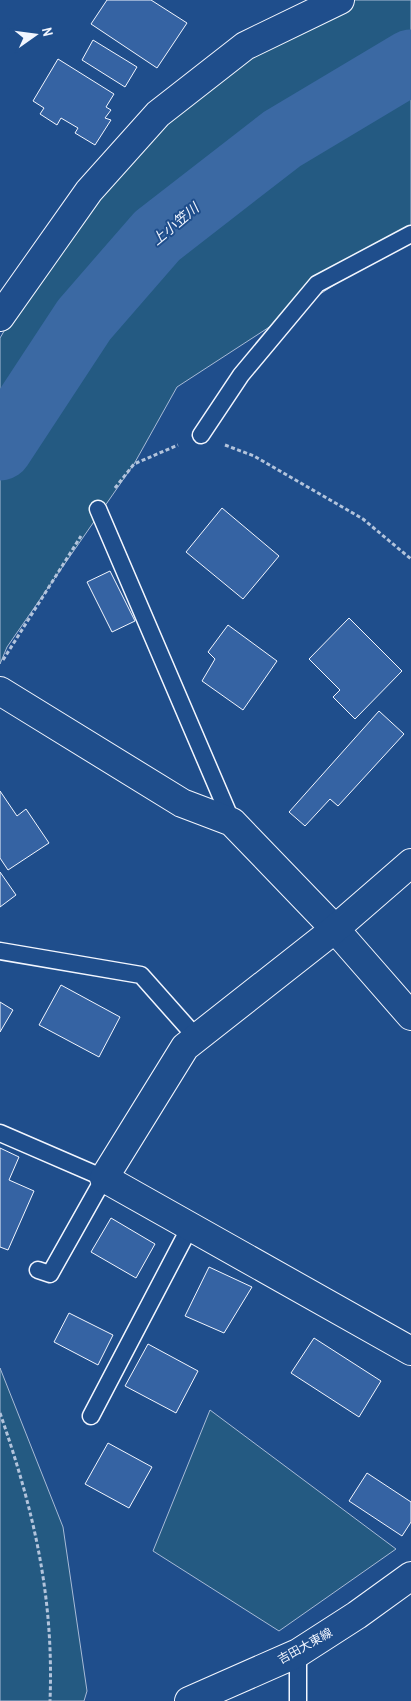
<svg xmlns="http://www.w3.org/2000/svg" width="411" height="1701" font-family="'Archivo Narrow','Noto Sans JP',sans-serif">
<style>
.green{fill:#245a82;stroke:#a8bbd7}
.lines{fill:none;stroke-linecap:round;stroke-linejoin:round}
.river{stroke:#3b69a3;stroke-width:65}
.building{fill:#3563a3;stroke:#f2f6ff}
.lane-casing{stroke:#f2f6ff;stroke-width:19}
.street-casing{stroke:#f2f6ff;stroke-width:30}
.primary-casing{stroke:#f2f6ff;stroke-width:30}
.path{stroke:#b3c4dc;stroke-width:3;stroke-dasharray:4 2.5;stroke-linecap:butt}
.lane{stroke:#1f4e8c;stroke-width:16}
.street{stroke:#1f4e8c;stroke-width:28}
.primary{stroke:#1f4e8c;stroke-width:28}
.labels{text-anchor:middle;stroke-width:4;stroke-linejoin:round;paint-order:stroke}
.street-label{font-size:12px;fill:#f2f6ff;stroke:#1f4e8c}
.water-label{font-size:14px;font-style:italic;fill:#f2f6ff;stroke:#1f4e8c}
</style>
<rect width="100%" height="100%" fill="#1f4e8c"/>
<g class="green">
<path d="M346,0H411V235L177,387L134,464L7,647L0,664V338L72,216L158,113Z"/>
<path d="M0,1368L63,1527L87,1691L84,1701H0Z"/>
<path d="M210,1410L396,1549L279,1631L153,1551Z"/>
</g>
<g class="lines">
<path class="river" d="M0,448L84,320L157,236L282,139L411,62"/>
</g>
<g class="building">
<path d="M107,0H151L187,23L157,68L91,24Z"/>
<path d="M93,40L137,67L125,87L82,60Z"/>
<path d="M58,59L114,94L106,107L111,110L105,118L111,120L95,145L75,133L78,128L61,118L57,125L40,114L44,108L33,101Z"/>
<path d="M222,508L279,556L243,599L186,552Z"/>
<path d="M110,571L135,621L112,632L87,582Z"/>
<path d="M349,618L402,671L355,719L333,697L340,690L309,659Z"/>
<path d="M228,625L277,661L243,710L202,681L215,659L208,652Z"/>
<path d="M379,711L404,734L338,806L330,799L305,826L289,812Z"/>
<path d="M0,791L17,816L26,809L49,843L8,870L0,858Z"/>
<path d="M0,872L16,895L0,907Z"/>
<path d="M61,985L120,1017L99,1057L39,1025Z"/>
<path d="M0,1002L13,1010L0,1032Z"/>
<path d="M0,1148L19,1157L9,1180L34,1191L8,1250L0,1247Z"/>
<path d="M111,1218L155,1244L136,1278L91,1252Z"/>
<path d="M209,1267L252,1287L224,1333L185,1316Z"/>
<path d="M69,1313L113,1335L98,1365L54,1342Z"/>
<path d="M314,1338L381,1381L359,1417L291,1373Z"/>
<path d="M148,1344L198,1371L176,1413L125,1386Z"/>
<path d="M108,1443L152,1467L129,1508L85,1484Z"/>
<path d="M367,1473L411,1502V1522L402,1536L349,1501Z"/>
</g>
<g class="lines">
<g class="lane-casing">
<g id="lane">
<path d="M201,435L241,375L317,284L411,234"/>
<path d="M98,509L232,822"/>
<path d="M0,951L141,975L196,1037"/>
<path d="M0,1133L104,1178L50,1274L38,1270"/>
<path d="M91,1416L190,1227"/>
<path d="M298,1653V1701"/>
</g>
</g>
<g class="street-casing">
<g id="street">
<path d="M0,317L89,191L158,114L245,46L340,0"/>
<path d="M0,691L182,803L232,822L335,929L411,1016"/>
<path d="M411,863L335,929L185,1047L104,1178L411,1351"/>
</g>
</g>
<g class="primary-casing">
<path id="primary" d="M189,1701L298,1653L357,1615L411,1576"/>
</g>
<g class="path">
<path d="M225,445L254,456L363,519L411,559"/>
<path d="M115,488L134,464L178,445"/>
<path d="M3,660L81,536"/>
<path d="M0,1413C34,1511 54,1597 50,1701"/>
</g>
<use href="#lane" class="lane"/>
<use href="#street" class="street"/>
<use href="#primary" class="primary"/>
</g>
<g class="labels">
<g class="street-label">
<text transform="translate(305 1646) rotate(-29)" y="4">吉田大東線</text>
</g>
<g class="water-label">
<text transform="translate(175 224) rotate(-40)" y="5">上小笠川</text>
</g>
</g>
<g transform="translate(35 35) rotate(76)" stroke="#1f4e8c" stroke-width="4" paint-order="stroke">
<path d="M0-4L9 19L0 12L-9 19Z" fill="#f2f6ff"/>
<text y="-8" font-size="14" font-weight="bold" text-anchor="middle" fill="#f2f6ff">N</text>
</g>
</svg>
